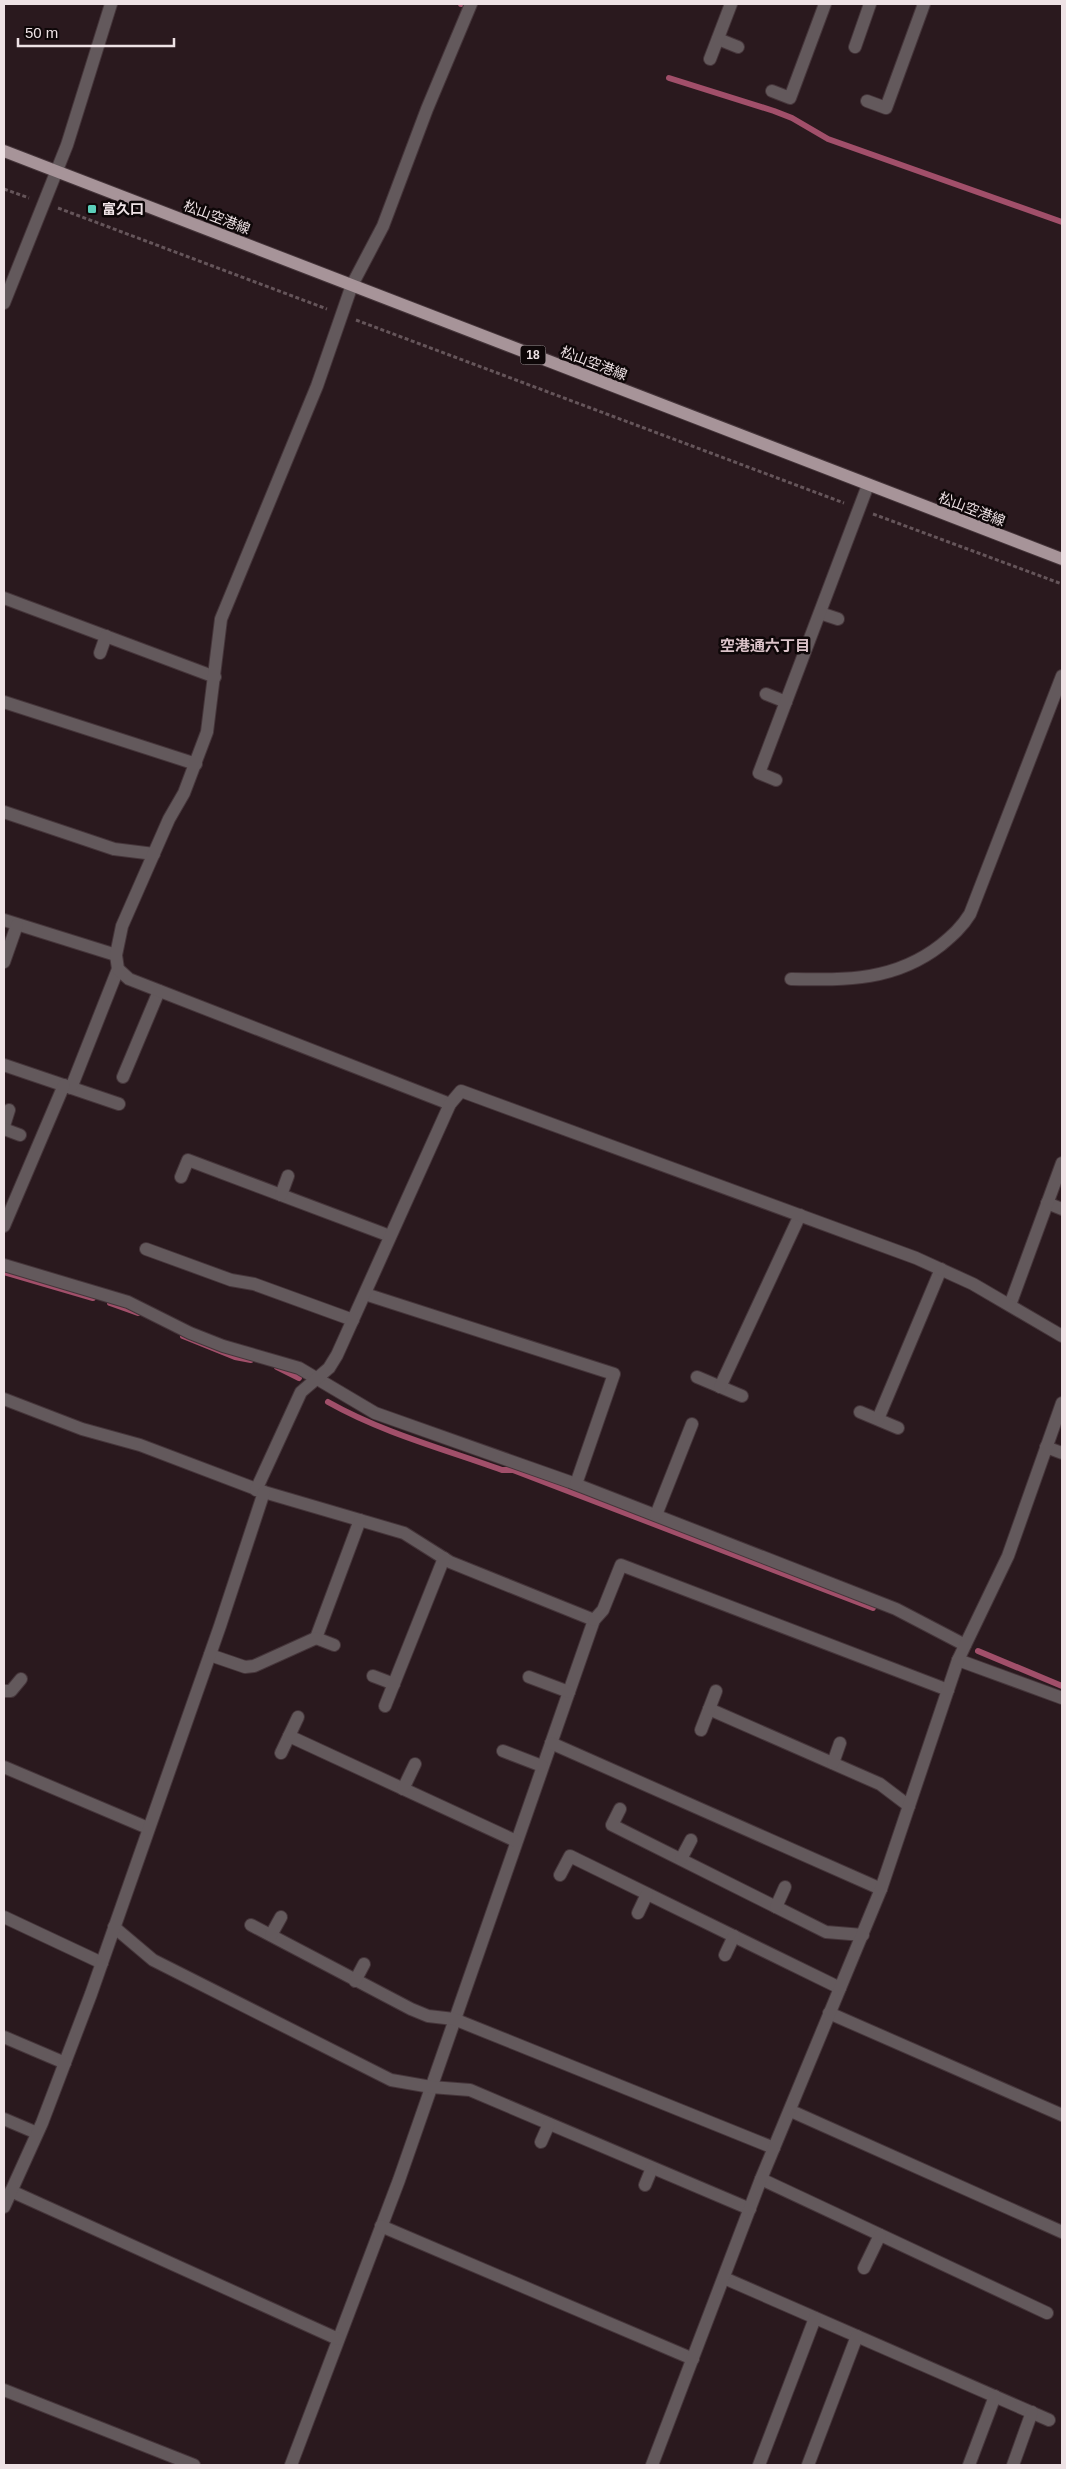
<svg xmlns="http://www.w3.org/2000/svg" width="1066" height="2469" font-family="Helvetica,'Noto Sans JP',sans-serif">
<style>
.lines{fill:none;stroke-linecap:round;stroke-linejoin:round}
.stream{stroke:#a14f6a;stroke-width:6}
.minor-casing{stroke:#45353a;stroke-width:14}
.tertiary-casing{stroke:#45353a;stroke-width:14}
.primary-casing{stroke:#45353a;stroke-width:14}
.path{stroke:#65555a;stroke-width:3;stroke-dasharray:4 2.5;stroke-linecap:butt}
.minor{stroke:#63595c;stroke-width:12}
.tertiary{stroke:#63595c;stroke-width:12}
.primary{stroke:#a79499;stroke-width:12}
.poi-dot{fill:#5cceba;stroke:#0e0708;stroke-width:2}
.labels{text-anchor:middle;stroke-width:5;stroke-linejoin:round;paint-order:stroke}
.shield{fill:#0e0708;stroke:#aba0a3;stroke-width:1}
.shield-label{font-size:12px;font-weight:bold;fill:#eee2e5}
.poi-label{font-size:14px;font-weight:bold;fill:#eee2e5;stroke:#0e0708;text-anchor:start}
.street-label{font-size:14px;fill:#eee2e5;stroke:#0e0708}
.neighbourhood-label{font-size:15px;font-weight:bold;fill:#dbc3c9;stroke:#0e0708}
</style>
<rect width="100%" height="100%" fill="#2a191e"/>
<g class="lines">
<g class="stream">
<path d="M461,4H462"/>
<path d="M669,78L774,111L792,118L828,139L1062,222"/>
<path d="M4,1272L93,1298"/>
<path d="M110,1303L138,1313"/>
<path d="M183,1336L235,1357L251,1360"/>
<path d="M277,1367L299,1378"/>
<path d="M328,1402C383,1433 444,1449 502,1470H513L873,1608"/>
<path d="M978,1651L1062,1686"/>
</g>
<g class="minor-casing">
<g id="minor">
<path d="M718,39L738,47"/>
<path d="M855,47L870,4"/>
<path d="M710,59L731,4"/>
<path d="M772,91L790,98L825,4"/>
<path d="M867,101L886,108L924,4"/>
<path d="M4,303L67,145L111,4"/>
<path d="M4,598L215,677"/>
<path d="M820,613L838,619"/>
<path d="M100,653L106,636"/>
<path d="M766,694L786,702"/>
<path d="M4,702L196,764"/>
<path d="M776,780L759,773L868,485"/>
<path d="M4,812L114,849L154,854"/>
<path d="M4,920L116,955"/>
<path d="M4,962L17,925"/>
<path d="M4,1065L119,1104"/>
<path d="M123,1077L159,991"/>
<path d="M71,1088L118,969"/>
<path d="M450,1104L129,979L118,969L116,955L122,926L169,819L184,793L207,732L221,619L317,386L352,285L383,226L427,109L471,4"/>
<path d="M4,1126L9,1110"/>
<path d="M4,1129L20,1135"/>
<path d="M181,1177L188,1160L390,1236"/>
<path d="M281,1195L288,1176"/>
<path d="M1047,1203L1062,1209"/>
<path d="M4,1226L64,1085"/>
<path d="M146,1249L231,1280L254,1284L353,1320"/>
<path d="M4,1265L128,1302L190,1333L223,1346L299,1368L375,1413L570,1482L896,1609L965,1645"/>
<path d="M365,1294L614,1374L576,1484"/>
<path d="M1010,1305L1062,1163"/>
<path d="M697,1377L742,1396"/>
<path d="M720,1387L800,1215"/>
<path d="M4,1399L82,1429L140,1445L264,1492L404,1533L450,1562L594,1620L399,2180L291,2465"/>
<path d="M860,1412L898,1428"/>
<path d="M878,1419L941,1269"/>
<path d="M1046,1447L1062,1453"/>
<path d="M256,1490L301,1392L329,1368L337,1355L450,1104L461,1091L916,1258L973,1284L1062,1336"/>
<path d="M656,1515L692,1424"/>
<path d="M594,1620L603,1610L621,1565L948,1690"/>
<path d="M334,1645L316,1638L360,1520"/>
<path d="M210,1655L245,1667L254,1666L316,1638"/>
<path d="M958,1660L1062,1698"/>
<path d="M373,1676L394,1684"/>
<path d="M529,1677L569,1692"/>
<path d="M4,1691H11L21,1679"/>
<path d="M385,1706L444,1558"/>
<path d="M709,1709L880,1784L909,1806"/>
<path d="M701,1730L716,1691"/>
<path d="M289,1736L516,1841"/>
<path d="M551,1743L881,1889"/>
<path d="M503,1751L542,1766"/>
<path d="M281,1753L298,1717"/>
<path d="M833,1763L840,1743"/>
<path d="M4,1767L148,1828"/>
<path d="M403,1789L415,1764"/>
<path d="M620,1809L612,1825L826,1932L863,1935"/>
<path d="M681,1859L691,1840"/>
<path d="M560,1875L570,1856L840,1988"/>
<path d="M776,1907L785,1887"/>
<path d="M638,1913L647,1894"/>
<path d="M4,1917L102,1963"/>
<path d="M251,1925L411,2009L428,2016L454,2019L774,2148"/>
<path d="M114,1927L153,1960L391,2080L431,2087L470,2090L750,2209"/>
<path d="M271,1935L281,1917"/>
<path d="M725,1955L734,1936"/>
<path d="M355,1981L364,1964"/>
<path d="M829,2013L1062,2115"/>
<path d="M4,2037L65,2063"/>
<path d="M791,2111L1062,2232"/>
<path d="M4,2119L37,2133"/>
<path d="M541,2142L549,2124"/>
<path d="M761,2179L1047,2313"/>
<path d="M645,2185L652,2168"/>
<path d="M11,2191L338,2339"/>
<path d="M4,2207L42,2123L91,1994L220,1626L264,1492"/>
<path d="M381,2226L693,2359"/>
<path d="M864,2268L880,2235"/>
<path d="M724,2278L1049,2420"/>
<path d="M4,2390L194,2465"/>
<path d="M652,2465L761,2179L881,1889L958,1660L1008,1556L1062,1403"/>
<path d="M759,2465L815,2318"/>
<path d="M808,2465L857,2336"/>
<path d="M969,2465L995,2396"/>
<path d="M1013,2465L1032,2412"/>
</g>
</g>
<g class="tertiary-casing">
<path id="tertiary" d="M791,979C847,980 895,981 941,945C953,935 962,927 970,914L1062,676"/>
</g>
<g class="primary-casing">
<path id="primary" d="M4,151L1062,559"/>
</g>
<g class="path">
<path d="M4,189L29,198"/>
<path d="M58,208L327,309"/>
<path d="M356,320L844,503"/>
<path d="M873,514L1062,584"/>
</g>
<use href="#minor" class="minor"/>
<use href="#tertiary" class="tertiary"/>
<use href="#primary" class="primary"/>
</g>
<rect class="poi-dot" x="87" y="204" width="10" height="10" rx="2.5"/>
<g class="labels">
<rect class="shield" x="520.5" y="345.5" width="25" height="19" rx="4"/>
<g class="shield-label">
<text x="533" y="359">18</text>
</g>
<g class="poi-label">
<text x="102" y="214">富久口</text>
</g>
<g class="street-label">
<text transform="translate(217 217) rotate(21)" y="5">松山空港線</text>
<text transform="translate(594 363) rotate(21)" y="5">松山空港線</text>
<text transform="translate(972 509) rotate(21)" y="5">松山空港線</text>
</g>
<g class="neighbourhood-label">
<text x="765" y="651">空港通六丁目</text>
</g>
</g>
<rect width="1066" height="2469" fill="none" stroke="#eee2e5" stroke-width="10"/>
<path d="M18 38v8h156v-8" fill="none" stroke="#eee2e5" stroke-width="2.5"/>
<text x="25" y="38" font-size="15" fill="#eee2e5" stroke="#0e0708" stroke-width="4" paint-order="stroke">50 m</text>
</svg>
